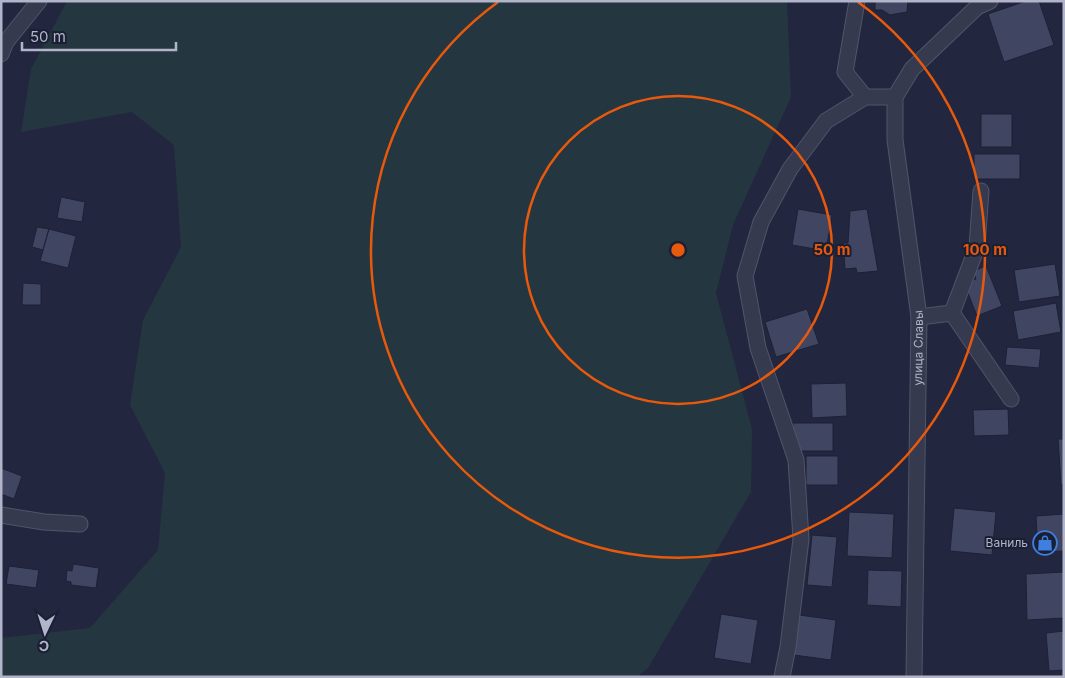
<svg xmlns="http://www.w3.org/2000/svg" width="1065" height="678" font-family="Inter,sans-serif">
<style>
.green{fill:#243640}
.building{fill:#404661;stroke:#1d2136}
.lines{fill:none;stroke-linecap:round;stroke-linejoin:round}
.minor-casing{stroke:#51556a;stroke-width:17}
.minor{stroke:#363a4f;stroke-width:15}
.ring{fill:none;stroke:#e8590c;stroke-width:2.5}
.labels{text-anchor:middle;stroke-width:4;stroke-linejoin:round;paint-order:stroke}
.street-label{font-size:12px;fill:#b2b5ca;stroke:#1b1f34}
.poi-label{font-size:12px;fill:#b2b5ca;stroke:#1b1f34;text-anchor:end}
.centre{fill:#e8590c;stroke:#1b1f34;stroke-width:2.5}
.ring-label{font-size:15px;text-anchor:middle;font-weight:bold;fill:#e8590c;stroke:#1b1f34;stroke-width:4;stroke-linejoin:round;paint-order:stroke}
</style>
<rect width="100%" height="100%" fill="#22273f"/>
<path class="green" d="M67,1H787L791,97L733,225L716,293L752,429L751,492L648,668L637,677H1V638L90,628L158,550L165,473L130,405L143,320L181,247L174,145L132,112L21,132L31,69Z"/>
<g class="building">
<path d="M875,1H908L907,12L890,15L882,10H875Z"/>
<path d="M1026,1H1039L1054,45L1004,62L988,14Z"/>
<rect x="981" y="114" width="31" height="33"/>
<rect x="974" y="154" width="46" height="25"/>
<path d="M61,197L85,202L82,222L57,218Z"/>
<path d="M798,209L832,215L826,251L792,245Z"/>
<path d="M867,209L878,271L857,273L856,268L845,269L843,243H848L850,211Z"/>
<path d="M37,227L49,229L43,250L32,247Z"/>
<path d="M49,229L76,236L68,268L40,261Z"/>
<path d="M1055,264L1060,296L1019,302L1014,270Z"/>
<path d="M986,266L1002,306L977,316L964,283L976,279L973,271Z"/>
<path d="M23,283L41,284V305H22Z"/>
<path d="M1056,303L1061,332L1018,340L1013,311Z"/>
<path d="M807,309L819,344L776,357L765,322Z"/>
<path d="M1007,347L1041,349L1039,368L1005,365Z"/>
<path d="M846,383L847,416L812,418L811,384Z"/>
<path d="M1008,409L1009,435L974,436L973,410Z"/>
<rect x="793" y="423" width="40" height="28"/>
<path d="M1058,439H1064V484L1061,485Z"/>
<rect x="806" y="456" width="32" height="29"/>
<path d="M1,468L22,476L14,499L1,494Z"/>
<path d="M954,508L996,512L992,555L950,551Z"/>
<path d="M849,512L894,514L892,558L847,556Z"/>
<path d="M1064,514V551L1038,552L1036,516Z"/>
<path d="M812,535L837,537L832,587L807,585Z"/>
<path d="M73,564L99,568L96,588L71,585V582L66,581L67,570L72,571Z"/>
<path d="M9,566L39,570L36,588L6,584Z"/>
<path d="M868,570L902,571L901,607L867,605Z"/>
<path d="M1064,572V618L1027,620L1026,574Z"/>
<path d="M721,614L758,620L751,664L714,658Z"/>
<path d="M799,615L836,620L831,660L794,655Z"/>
<path d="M1064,631V670L1049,671L1046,633Z"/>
</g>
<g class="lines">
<g class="minor-casing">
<g id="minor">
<path d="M857,1L845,72L865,97H895"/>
<path d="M1,54L6,42L39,1"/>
<path d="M952,313L977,247L981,191"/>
<path d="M919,317L952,313L1011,399"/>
<path d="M1,515L44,522L80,524"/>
<path d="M782,677L788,647L801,539L796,460L758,348L745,276L761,222L790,169L826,121L865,97"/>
<path id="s1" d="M914,677L919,317L895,140V97L912,69L977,7L990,1"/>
</g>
</g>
<use href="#minor" class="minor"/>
</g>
<g class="ring">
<circle cx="678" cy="250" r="154"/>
<path d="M858 2A307 307 0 1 1 498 2"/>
</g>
<defs>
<g id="shop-ring" transform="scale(1.25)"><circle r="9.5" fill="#1b1f34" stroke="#3f7fe0" stroke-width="1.5"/><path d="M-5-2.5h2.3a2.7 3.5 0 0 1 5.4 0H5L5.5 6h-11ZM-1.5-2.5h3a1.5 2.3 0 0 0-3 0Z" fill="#3f7fe0"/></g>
</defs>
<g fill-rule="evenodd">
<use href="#shop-ring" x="1045" y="543"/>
</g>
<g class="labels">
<g class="street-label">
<text dy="4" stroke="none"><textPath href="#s1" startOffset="329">улица Славы</textPath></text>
</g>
<g class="poi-label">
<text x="1028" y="547">Ваниль</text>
</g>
</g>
<circle cx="678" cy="250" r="8" class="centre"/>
<g class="ring-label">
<text x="832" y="255">50 m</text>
<text x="985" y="255">100 m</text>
</g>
<rect width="1065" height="678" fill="none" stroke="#b2b5ca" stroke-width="5"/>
<g transform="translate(45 633) rotate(184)" stroke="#1b1f34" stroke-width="4" paint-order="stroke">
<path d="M0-4L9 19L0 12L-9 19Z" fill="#b2b5ca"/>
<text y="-8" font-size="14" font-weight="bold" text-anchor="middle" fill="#b2b5ca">С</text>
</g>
<path d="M22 42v8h154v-8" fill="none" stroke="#b2b5ca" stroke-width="2.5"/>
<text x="30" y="42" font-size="15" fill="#b2b5ca" stroke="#1b1f34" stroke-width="4" paint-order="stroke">50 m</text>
</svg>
